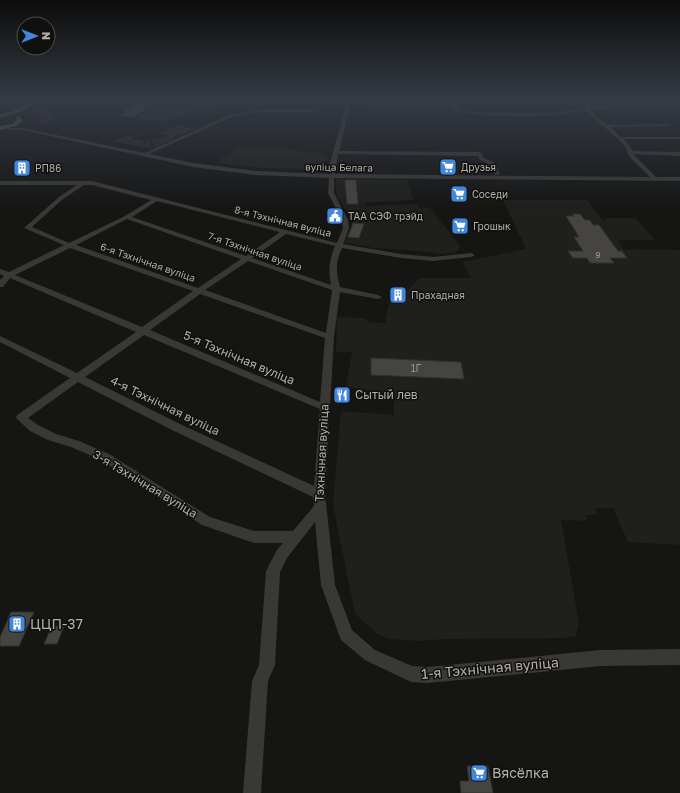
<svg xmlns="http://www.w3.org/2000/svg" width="680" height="793" font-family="'Golos Text',sans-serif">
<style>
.built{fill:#1f1f1d}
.green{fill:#2c242c}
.building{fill:#454441;stroke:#31302e}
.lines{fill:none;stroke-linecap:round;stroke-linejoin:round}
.minor{fill:#393835;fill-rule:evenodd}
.major{fill:#585651;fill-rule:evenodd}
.labels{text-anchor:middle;stroke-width:3;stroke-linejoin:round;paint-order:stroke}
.far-number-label{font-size:9px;fill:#98948e}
.far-street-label{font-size:10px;fill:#b4aea7;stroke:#10100f}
.far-poi-label{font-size:10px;fill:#b4aea7;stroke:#10100f;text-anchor:start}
.number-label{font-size:10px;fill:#98948e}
.street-label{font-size:12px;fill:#b4aea7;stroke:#10100f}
.poi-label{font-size:12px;fill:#b4aea7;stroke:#10100f;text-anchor:start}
.near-poi-label{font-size:14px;fill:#b4aea7;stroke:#10100f;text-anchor:start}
.near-street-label{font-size:14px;fill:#b4aea7;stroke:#10100f}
</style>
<rect width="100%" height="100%" fill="#151514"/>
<g class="built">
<path d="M165,98H304L233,101L138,119Z"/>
<path d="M364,98H449L452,102L454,109L362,108Z"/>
<path d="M240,148L292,149L306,153H319L327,156L324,166L315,169L263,168L219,163L221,158L232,153L234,149Z"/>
<path d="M339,179L407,180L413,200L365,203V206L417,204L420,208L429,207L461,247L454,253L438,254L430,252L373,248L343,242L356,217L349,215L336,195V180Z"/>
<path d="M503,200H587L602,220H606L605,218H635L655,240H618L623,249L680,250V545L628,542L613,508H595L597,515H586L587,521L561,520L579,623L576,636L565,638L444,639L421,641L390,639L379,635L355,614L333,505L341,411L394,415V396L377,394V391L346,387L352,352H336L337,317L364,318L371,323H385L392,290L407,291L419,278H471L462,262L526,249Z"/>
</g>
<g class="green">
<path d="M223,98H308L249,99L220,103L171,120L163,122L147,120H106H135L161,100L166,103L164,105H167L162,113L164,114L169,111L168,108L173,106H187L191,103H217Z"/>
<path d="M39,109C45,110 53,111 54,119L45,125L37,124L42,117L32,112Z"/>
<path d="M178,126L197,128C189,132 179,134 173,138L174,139L165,140H172L156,147H154V144H152L151,140H153L151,139L159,138L157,141L155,140L157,142L155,143L160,142L158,141L160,138L167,136L166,134H158Z"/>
<path d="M139,135L141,136L133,137V140H143V143L148,144L146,143L148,141L145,142L144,139L150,140L149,141H150L151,144H150L152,149L112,141L124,137Z"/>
</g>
<g class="building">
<path d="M137,103L152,104L134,117L118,116Z"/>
<path d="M345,180H356L358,204H347Z"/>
<path d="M572,214H580L585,220H590L593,225H599L618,251H622L627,258H610L614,263H590L587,258H573L568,251H583L574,237H579L566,216H574Z"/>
<path d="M353,223L364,224L359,238L348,237Z"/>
<path d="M371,358L461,362L464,379L371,375Z"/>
<path d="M336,388H347L348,402H336Z"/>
<path d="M11,612H34L19,646H0V637Z"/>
<path d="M52,626H64L57,644H44Z"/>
<path d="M467,766H488L493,793H461L460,781H469Z"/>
</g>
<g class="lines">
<path class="minor" d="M348,98H352L339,151L480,152L484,158L495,163L500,174L495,175L491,165L480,160L478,156L338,154L335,174L650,177L628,155L626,148L618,139L584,110C557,119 481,117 453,111L455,107L448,98H452L459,107L458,109L468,112C501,112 556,117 587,107L578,98H583L591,106L680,103V105L588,109L607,125L671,124L669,126L610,127L621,137H680V139H624L633,151L680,152V156L633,154L656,177H680V181L334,178V193L348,220L349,228L343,244L401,254L433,257L471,253L475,255L471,257L433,261L401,258L342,248C335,264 336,271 340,287L378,295L382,297L378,299L340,292L334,337L325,494L335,585L352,630L375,650L412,666L428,667L601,650L680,649V665L601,666L428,683L411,682L365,660L341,640L321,585L315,522L287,558L280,572L275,665L268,681L261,793H243L252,681L259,665L266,571L277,550L283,543H254L202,525L101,460L71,447L48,440L30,431L16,418L17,415L70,378L0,342V336L77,373L136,332L10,278L3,287H0V280L4,276L0,274V269L9,272L64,245L24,228L59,197L77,185H0V181H92L337,243L343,228L342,220L328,193L329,178L257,175L193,167L22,130L2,129L0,128H22L145,153L229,115L257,110H314L316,112H257L232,117L149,154L193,163L257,171L329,174V167ZM84,185H92L151,200L125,216L69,243L32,227L63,199ZM157,201L280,232L246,256L132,217ZM127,219L241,259L198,288L76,245ZM286,234L335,246C329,261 328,270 331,285L252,258ZM70,248L193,291L142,327L15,275ZM248,261L332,290L326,333L205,290ZM200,294L325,338L320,402L150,330ZM144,335L320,409L314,486L182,425L85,377ZM78,382L174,431L313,497L314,506L293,531H254L210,517L109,454L79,441L56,434L38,425L28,418Z"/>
<g class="major">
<path d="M37,98H44L18,113L0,118V114L14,111Z"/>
<path d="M18,116L23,120L16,126L0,130V126L12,124L17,120L16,117Z"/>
</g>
</g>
<linearGradient id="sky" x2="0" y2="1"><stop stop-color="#0c0c0b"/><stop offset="0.47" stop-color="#353b45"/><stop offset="1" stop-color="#353b45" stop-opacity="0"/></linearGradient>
<rect width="680" height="209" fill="url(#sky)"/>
<defs>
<g id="supermarket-square" transform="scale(0.9)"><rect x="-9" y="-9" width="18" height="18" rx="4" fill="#4387dd" stroke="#10100f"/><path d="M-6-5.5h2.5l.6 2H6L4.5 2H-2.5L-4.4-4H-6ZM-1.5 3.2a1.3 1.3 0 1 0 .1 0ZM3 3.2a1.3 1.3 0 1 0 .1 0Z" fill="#fff"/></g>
<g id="building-square" transform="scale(0.9)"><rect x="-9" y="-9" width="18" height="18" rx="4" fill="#4387dd" stroke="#10100f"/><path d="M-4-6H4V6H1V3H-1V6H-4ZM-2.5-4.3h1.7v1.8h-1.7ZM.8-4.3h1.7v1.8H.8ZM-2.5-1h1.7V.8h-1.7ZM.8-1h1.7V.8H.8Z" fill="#fff"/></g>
<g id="civic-square" transform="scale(0.9)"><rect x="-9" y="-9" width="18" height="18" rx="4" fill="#4387dd" stroke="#10100f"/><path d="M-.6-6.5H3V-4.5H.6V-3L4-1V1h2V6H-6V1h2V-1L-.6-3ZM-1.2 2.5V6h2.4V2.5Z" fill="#fff"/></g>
<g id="restaurant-square" transform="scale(0.9)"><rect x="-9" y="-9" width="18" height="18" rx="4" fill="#4387dd" stroke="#10100f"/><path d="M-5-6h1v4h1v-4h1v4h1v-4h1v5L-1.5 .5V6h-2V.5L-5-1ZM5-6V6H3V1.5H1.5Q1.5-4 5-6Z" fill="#fff"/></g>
</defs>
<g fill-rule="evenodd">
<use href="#supermarket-square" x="448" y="167"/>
<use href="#building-square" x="22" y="168"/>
<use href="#supermarket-square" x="459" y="194"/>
<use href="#civic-square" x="335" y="216"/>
<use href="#supermarket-square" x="460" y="226"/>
<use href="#building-square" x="398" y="295"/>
<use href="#restaurant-square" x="342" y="395"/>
<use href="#building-square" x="17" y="624"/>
<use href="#supermarket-square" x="479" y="773"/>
</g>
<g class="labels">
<g class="far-number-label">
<text x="598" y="258">9</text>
</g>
<g class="far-street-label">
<text transform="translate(339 167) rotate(1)" y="4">вуліца Белага</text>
<text transform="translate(283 221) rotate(14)" y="4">8-я Тэхнічная вуліца</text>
<text transform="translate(255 251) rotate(19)" y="4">7-я Тэхнічная вуліца</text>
<text transform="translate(148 262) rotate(19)" y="4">6-я Тэхнічная вуліца</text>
</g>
<g class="far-poi-label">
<text x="461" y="171">Друзья</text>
<text x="35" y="172">РП86</text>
<text x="472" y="198">Соседи</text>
<text x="348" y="220">ТАА СЭФ трэйд</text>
<text x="473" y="230">Грошык</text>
<text x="411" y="299">Прахадная</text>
</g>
<g class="number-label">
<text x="416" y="372">1Г</text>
</g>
<g class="street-label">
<text transform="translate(239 358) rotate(23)" y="4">5-я Тэхнічная вуліца</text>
<text transform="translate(165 406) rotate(26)" y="4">4-я Тэхнічная вуліца</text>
<text transform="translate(322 453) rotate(-87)" y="4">Тэхнічная вуліца</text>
<text transform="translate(145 484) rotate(31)" y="4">3-я Тэхнічная вуліца</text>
</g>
<g class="poi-label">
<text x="355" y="399">Сытый лев</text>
</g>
<g class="near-poi-label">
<text x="30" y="629">ЦЦП-37</text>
<text x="492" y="778">Вясёлка</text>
</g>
<g class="near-street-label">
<text transform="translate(490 668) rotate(-5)" y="5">1-я Тэхнічная вуліца</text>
</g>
</g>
<g transform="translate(36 36) rotate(90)"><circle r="19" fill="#10100f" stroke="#524f4c"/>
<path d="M0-3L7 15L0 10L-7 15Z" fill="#4387dd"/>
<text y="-6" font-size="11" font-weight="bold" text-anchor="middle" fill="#b4aea7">N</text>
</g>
</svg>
